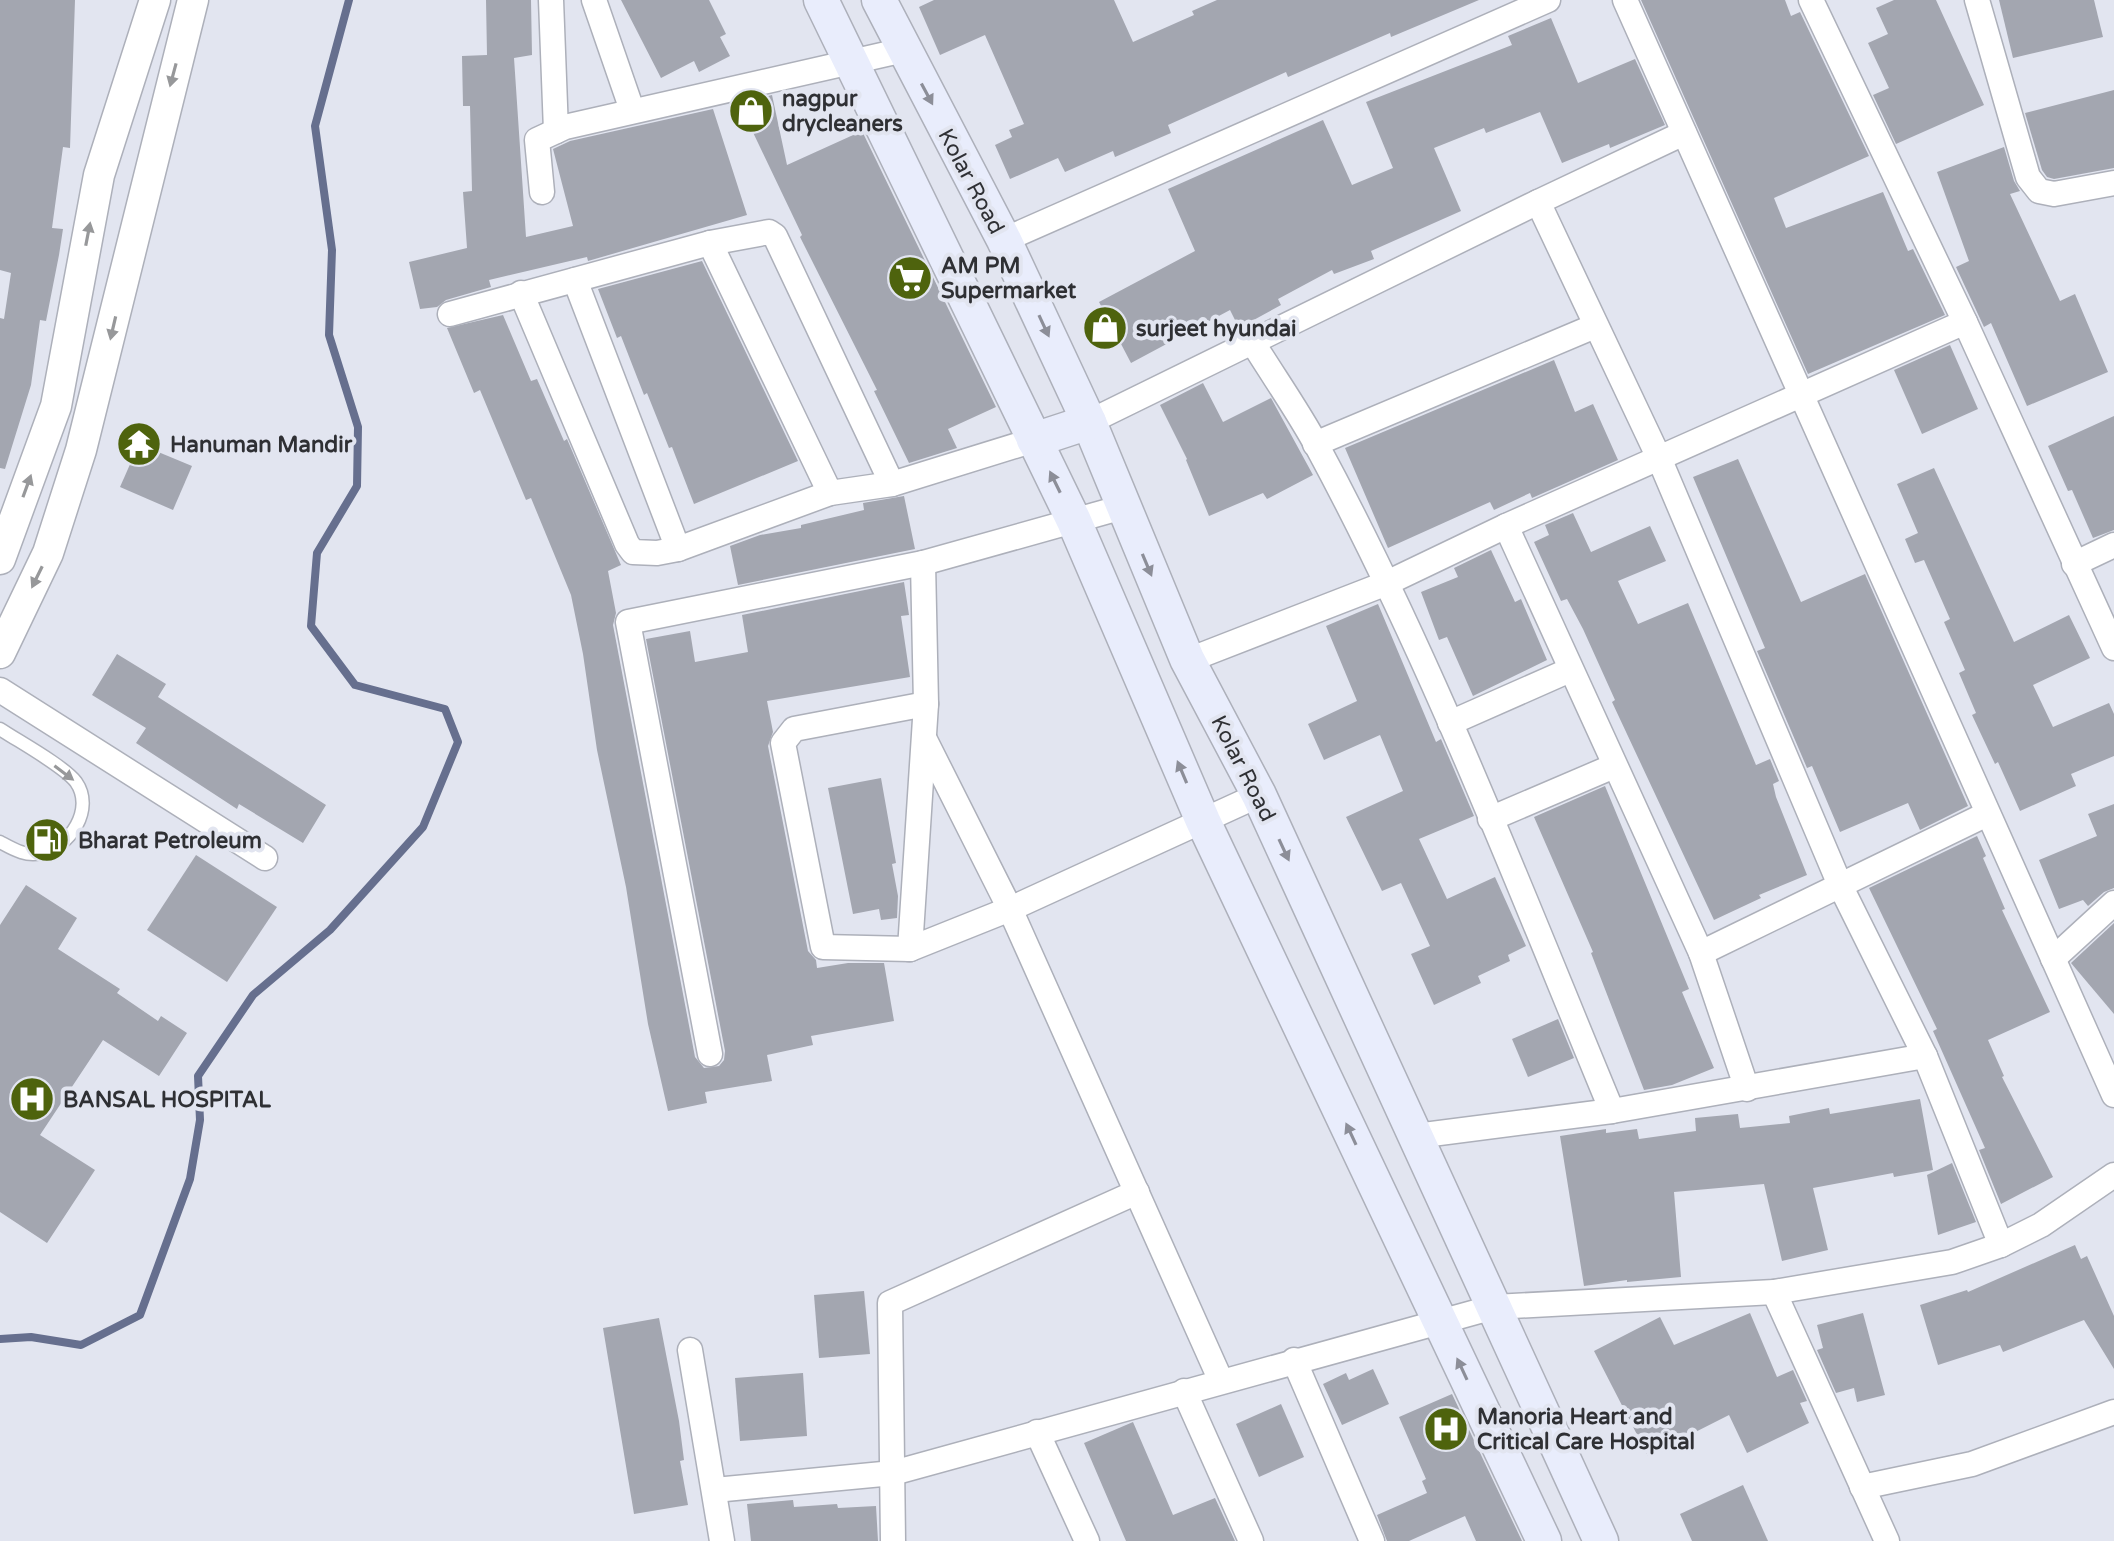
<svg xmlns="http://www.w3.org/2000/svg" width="2114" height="1541" font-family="'Varela Round',sans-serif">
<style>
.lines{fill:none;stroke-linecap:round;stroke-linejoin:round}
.stream{stroke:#666f8e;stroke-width:8}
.building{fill:#a3a6b0}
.service-casing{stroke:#adb0ba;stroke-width:15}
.minor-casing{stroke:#adb0ba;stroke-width:27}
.tertiary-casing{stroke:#adb0ba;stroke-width:33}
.secondary-casing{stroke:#adb0ba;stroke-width:37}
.service{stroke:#fff;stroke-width:12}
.minor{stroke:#fff;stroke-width:24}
.tertiary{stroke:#fff;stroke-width:30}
.secondary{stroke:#e9edfc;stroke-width:34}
.oneway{fill:#97989a}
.oneway2{fill:#8c8e98}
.labels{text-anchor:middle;stroke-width:8;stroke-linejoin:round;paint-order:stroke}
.poi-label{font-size:22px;font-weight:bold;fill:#2f3034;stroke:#e2e5f0;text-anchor:start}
.street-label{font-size:22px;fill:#2f3034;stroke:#e2e5f0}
</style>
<rect width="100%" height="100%" fill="#e2e5f0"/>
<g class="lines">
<path class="stream" d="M0,1339L31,1337L81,1345L140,1315L190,1179L200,1120L198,1076L253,995L330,930L423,827L458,742L445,709L355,685L311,626L317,553L357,486L358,427L329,335L332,250L315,126L349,0"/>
</g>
<g class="building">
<path d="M0,0H75L70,148L63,147L52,228L63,229L59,255L46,321L40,320L31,385L5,469L0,468V318L4,319L11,273L0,270Z"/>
<path d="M486,0H531L532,55L514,58L526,237L573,226L553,149L570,141L713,109L747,215L588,261L587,257L489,280L491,287L446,300L437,307L420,309L409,262L467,248L463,192L472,191L470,106H463L462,56L487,55Z"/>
<path d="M621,0H709L726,34L720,37L730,56L699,72L694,61L661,78Z"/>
<path d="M934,0H1114L1133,42L1194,15L1192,11L1217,0H1479L1391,37L1390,33L1288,77L1286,72L1168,125L1171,133L1115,157L1113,151L1065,172L1058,158L1010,179L995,145L1012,137L1009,130L1024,124L985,35L940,55L919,7Z"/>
<path d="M1641,0H1785L1791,16L1800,12L1869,156L1774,198L1786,228L1883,192L1908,251L1913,249L1945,315L1808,374Z"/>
<path d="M1894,0H1936L1984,105L1896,144L1873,95L1889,88L1868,43L1888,34L1876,8Z"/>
<path d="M1999,0H2094L2103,37L2013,58Z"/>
<path d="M1551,18L1578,83L1635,59L1665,125L1610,148L1609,144L1562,163L1540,112L1486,133L1484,128L1434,148L1461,211L1371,251L1374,259L1334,274L1332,270L1278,299L1281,305L1239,328L1230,310L1131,363L1099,302L1195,251L1168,189L1323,120L1352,185L1393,168L1366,102L1512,45L1508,36Z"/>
<path d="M2114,90V168L2054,179L2047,177L2042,170L2025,113Z"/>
<path d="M772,95L787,165L862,131L996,407L948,429L957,448L909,463L874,391L877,390L800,237L802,235L739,103Z"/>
<path d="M2004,147L2014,181L2020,191L2010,194L2060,301L2075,294L2108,372L2027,406L1991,323L1984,327L1956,267L1969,261L1937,172Z"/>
<path d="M702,261L798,461L694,504L672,447L669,448L647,393L644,395L621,336L617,338L598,289Z"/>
<path d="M503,315L531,381L537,379L564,441L567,439L621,565L608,571L616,613L613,625L695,1057L704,1068L719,1066L724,1060L725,1051L646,639L690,631L695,662L748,652L742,615L904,582L909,615L901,616L910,677L767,701L773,732L768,746L808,951L816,960L817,968L848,963H884L894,1021L811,1036L813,1045L767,1055L772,1081L705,1092L707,1103L668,1111L648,1024L626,887L597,750L583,654L571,595L531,498L526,500L480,390L474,393L447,328Z"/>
<path d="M1950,345L1978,409L1922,434L1894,370Z"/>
<path d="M1554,360L1575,412L1593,404L1618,460L1532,498L1530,493L1494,510L1490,502L1388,548L1345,448Z"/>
<path d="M1203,383L1223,422L1271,398L1313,475L1267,499L1263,493L1209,516L1186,460L1187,459L1160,405Z"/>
<path d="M2114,416V530L2093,538L2072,490L2068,491L2048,446Z"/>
<path d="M139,444L192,466L173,510L120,487Z"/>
<path d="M1738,459L1801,602L1865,574L1968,806L1920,830L1908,803L1840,832L1812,766L1807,768L1757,651L1765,648L1693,477Z"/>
<path d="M1934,468L2014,642L2069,615L2090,658L2033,685L2053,727L2109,703L2114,714V756L2071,774L2076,786L2020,811L1998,762L1995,764L1972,715L1976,713L1959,673L1965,670L1944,622L1950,619L1924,560L1915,563L1905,539L1918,533L1897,484Z"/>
<path d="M904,496L915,549L738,585L730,546L760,535L801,528V525L864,510L863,503Z"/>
<path d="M1573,513L1591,552L1650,526L1666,561L1618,581L1638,624L1688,603L1756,765L1770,759L1779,781L1773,784L1776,797L1807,875L1759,895L1761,898L1714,920L1612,702L1615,700L1583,629L1567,599L1561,601L1534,542L1549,535L1545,525Z"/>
<path d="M1491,550L1515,602L1521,599L1547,660L1473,696L1447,637L1439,640L1421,592L1458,577L1454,568Z"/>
<path d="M1378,604L1436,742L1441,739L1474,816L1419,839L1447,899L1495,877L1526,946L1508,955L1510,961L1478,976L1481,983L1434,1005L1411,954L1430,946L1401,883L1382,891L1346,817L1403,791L1380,735L1324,760L1308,724L1357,701L1326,626Z"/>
<path d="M117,654L166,684L158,697L326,805L303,843L239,804L237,809L136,743L146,728L92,695Z"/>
<path d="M881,778L896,863L892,864L898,896L897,918L881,920L879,909L853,914L828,788Z"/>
<path d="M1605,786L1689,989L1682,992L1714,1068L1672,1085L1644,1090L1591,953L1593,952L1534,817Z"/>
<path d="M2114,804V888L2104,892L2088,906L2083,900L2059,909L2039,860L2097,836L2088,814Z"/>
<path d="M1977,836L1986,856L1983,858L2005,909L2002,910L2050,1012L1988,1040L2004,1076L2002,1077L2053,1177L2001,1204L1979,1150L1985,1148L1933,1031L1937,1029L1869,888Z"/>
<path d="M196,855L277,907L227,982L147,930Z"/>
<path d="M26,885L77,918L58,949L120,989L117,993L158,1021L161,1016L187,1033L159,1076L103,1040L40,1135L95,1170L47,1243L0,1212V925Z"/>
<path d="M2114,923V1014L2071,963Z"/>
<path d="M1558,1019L1574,1058L1528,1077L1512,1039Z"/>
<path d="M1920,1099L1933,1170L1894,1177L1893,1173L1813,1188L1828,1250L1782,1261L1764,1184L1674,1192L1681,1277L1627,1282V1280L1584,1286L1560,1136L1606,1129V1133L1637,1129L1639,1139L1696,1131L1695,1118L1738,1114L1740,1128L1790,1123L1789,1116L1829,1108L1830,1114Z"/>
<path d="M1952,1163L1976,1222L1938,1235L1927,1175Z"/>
<path d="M2075,1245L2081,1259L2087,1256L2114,1316V1369L2084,1320L2003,1352L2000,1345L1938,1365L1920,1305L1967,1290L1968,1292Z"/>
<path d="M864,1291L870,1354L819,1358L814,1295Z"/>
<path d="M1750,1313L1777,1377L1793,1370L1807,1401L1800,1403L1809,1423L1747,1453L1729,1415L1648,1456L1594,1351L1660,1317L1674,1345Z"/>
<path d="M1863,1313L1885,1395L1857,1402L1854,1388L1836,1393L1817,1350L1823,1348L1817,1325Z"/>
<path d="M659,1318L679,1421L684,1460L680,1461L688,1505L634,1514L603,1328Z"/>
<path d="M1373,1369L1389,1404L1342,1425L1323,1384L1346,1373L1349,1380Z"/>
<path d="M803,1373L807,1436L740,1441L735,1378Z"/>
<path d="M1452,1394L1522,1541H1476L1465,1516L1409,1541H1387L1377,1515L1427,1493L1422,1481L1426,1479L1399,1417Z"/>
<path d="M1281,1404L1304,1457L1259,1477L1236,1424Z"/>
<path d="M1133,1422L1173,1515L1215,1498L1235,1541H1126L1084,1443Z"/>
<path d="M1743,1485L1768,1541H1692L1680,1514Z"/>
<path d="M793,1500L794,1507L837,1504L838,1508L876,1506L878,1541H751L747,1504Z"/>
</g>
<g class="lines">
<g class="service-casing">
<path id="service" d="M0,729C18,741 64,766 76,782C95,809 70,847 41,853C26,857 13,849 0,842"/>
</g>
<g class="minor-casing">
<g id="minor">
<path d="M551,0L556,131"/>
<path d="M594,0L632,110"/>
<path d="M1625,0L2114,1095"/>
<path d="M1811,0L1965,322L2114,648"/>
<path d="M1977,0L2028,177L2039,191L2054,194L2114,183"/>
<path d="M542,192L537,140L565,127L904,50"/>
<path d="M1538,202L1659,458L1840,885L1925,1056L2001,1245"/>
<path d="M1004,240L1548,0"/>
<path d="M710,243L830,493"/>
<path d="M575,280L678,549"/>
<path d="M521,293L627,544L633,552L657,553L678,549L830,493L892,484L1034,440"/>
<path d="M450,314L710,243L769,232L775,236L892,484"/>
<path d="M1253,343C1274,377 1298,411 1317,446C1432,659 1519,887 1612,1111"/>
<path d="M1089,422L1538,202L1684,133"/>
<path d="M1315,444L1595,326"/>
<path d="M1506,526L1701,953L1747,1089"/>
<path d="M923,563L926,704L910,949L1010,909L1259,795"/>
<path d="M2074,564L2114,545"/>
<path d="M1187,659L1194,658L1387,583L1506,526L1965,322"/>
<path d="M0,690L265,858"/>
<path d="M1450,723L1570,670"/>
<path d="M925,740L1010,909L1221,1381"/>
<path d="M1490,819L1614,766"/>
<path d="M910,949L823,947L783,743L794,729L926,704"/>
<path d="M1701,953L1987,814"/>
<path d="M2053,959L2114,903"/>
<path d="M710,1054L628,622L923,563L1123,507"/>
<path d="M1416,1136L1612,1111L1925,1056"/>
<path d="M1774,1292L1887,1541"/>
<path d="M690,1350L722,1541"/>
<path d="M1294,1360L1372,1541"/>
<path d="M1184,1391L1251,1541"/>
<path d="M1037,1432L1087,1541"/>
<path d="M1862,1487L1972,1464L2114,1412"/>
<path d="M715,1490L893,1473L1494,1307L1774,1292L1952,1262L2001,1245L2041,1225L2114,1175"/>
<path d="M893,1541L890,1303L1137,1192"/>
</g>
</g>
<g class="tertiary-casing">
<g id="tertiary">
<path d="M0,559L56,406L99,175L155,0"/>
<path d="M0,653L48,553L81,450L193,0"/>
</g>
</g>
<g class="secondary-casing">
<g id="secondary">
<path d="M821,0L1074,521L1203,821L1544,1541"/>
<path d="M879,0L1004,240L1089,422L1187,659L1259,795L1601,1541"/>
<path d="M1034,440L1089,422"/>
</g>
</g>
<use href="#service" class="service"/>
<use href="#minor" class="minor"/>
<use href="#tertiary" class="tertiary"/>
<use href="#secondary" class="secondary"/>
</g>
<defs><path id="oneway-solid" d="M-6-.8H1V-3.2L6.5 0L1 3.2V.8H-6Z" transform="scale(2)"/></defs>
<g class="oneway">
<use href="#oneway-solid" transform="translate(173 75) rotate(105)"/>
<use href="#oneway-solid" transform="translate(88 234) rotate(-79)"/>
<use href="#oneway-solid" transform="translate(113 328) rotate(103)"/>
<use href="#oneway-solid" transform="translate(27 486) rotate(-70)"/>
<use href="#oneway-solid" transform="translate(37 577) rotate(116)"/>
<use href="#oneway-solid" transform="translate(64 773) rotate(37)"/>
</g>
<g class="oneway2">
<use href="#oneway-solid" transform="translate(927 94) rotate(62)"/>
<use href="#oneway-solid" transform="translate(1044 326) rotate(65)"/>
<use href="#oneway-solid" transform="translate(1055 482) rotate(-116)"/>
<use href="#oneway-solid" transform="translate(1147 565) rotate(67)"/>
<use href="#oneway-solid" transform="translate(1182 772) rotate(-113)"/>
<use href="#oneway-solid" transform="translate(1284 850) rotate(65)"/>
<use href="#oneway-solid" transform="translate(1351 1134) rotate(-115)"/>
<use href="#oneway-solid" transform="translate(1462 1369) rotate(-115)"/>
</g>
<defs>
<g id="shop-disc" transform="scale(2.3)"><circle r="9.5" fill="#4e630d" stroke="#e2e5f0"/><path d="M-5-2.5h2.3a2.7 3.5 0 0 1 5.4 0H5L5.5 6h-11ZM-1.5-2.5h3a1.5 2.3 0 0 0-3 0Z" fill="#fff"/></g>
<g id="supermarket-disc" transform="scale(2.3)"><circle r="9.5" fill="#4e630d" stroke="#e2e5f0"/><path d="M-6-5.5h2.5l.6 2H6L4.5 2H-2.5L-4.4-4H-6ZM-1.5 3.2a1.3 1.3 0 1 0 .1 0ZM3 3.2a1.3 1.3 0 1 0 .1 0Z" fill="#fff"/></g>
<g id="temple-disc" transform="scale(2.3)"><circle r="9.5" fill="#4e630d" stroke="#e2e5f0"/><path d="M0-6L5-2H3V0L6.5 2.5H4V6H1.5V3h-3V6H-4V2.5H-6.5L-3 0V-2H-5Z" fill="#fff"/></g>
<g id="fuel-disc" transform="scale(2.3)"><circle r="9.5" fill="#4e630d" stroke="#e2e5f0"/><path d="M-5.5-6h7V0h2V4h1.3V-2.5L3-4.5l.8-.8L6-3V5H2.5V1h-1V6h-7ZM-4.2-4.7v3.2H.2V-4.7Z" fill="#fff"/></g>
<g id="hospital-disc" transform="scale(2.3)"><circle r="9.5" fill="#4e630d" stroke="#e2e5f0"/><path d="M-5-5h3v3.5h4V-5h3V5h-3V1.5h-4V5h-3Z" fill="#fff"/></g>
</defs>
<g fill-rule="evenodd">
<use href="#shop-disc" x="751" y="111"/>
<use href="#supermarket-disc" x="910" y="278"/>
<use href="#shop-disc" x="1105" y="328"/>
<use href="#temple-disc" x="139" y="444"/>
<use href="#fuel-disc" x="47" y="840"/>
<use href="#hospital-disc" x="32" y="1099"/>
<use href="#hospital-disc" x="1446" y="1429"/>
</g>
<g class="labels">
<g class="poi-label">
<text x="782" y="106">nagpur<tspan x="782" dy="25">drycleaners</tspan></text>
<text x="941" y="273">AM PM<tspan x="941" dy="25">Supermarket</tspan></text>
<text x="1136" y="336">surjeet hyundai</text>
<text x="170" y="452">Hanuman Mandir</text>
<text x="78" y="848">Bharat Petroleum</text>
<text x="63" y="1107">BANSAL HOSPITAL</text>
<text x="1477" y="1424">Manoria Heart and<tspan x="1477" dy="25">Critical Care Hospital</tspan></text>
</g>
<g class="street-label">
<text transform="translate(972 181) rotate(62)" y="8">Kolar Road</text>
<text transform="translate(1244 768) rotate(63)" y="8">Kolar Road</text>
</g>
</g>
</svg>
